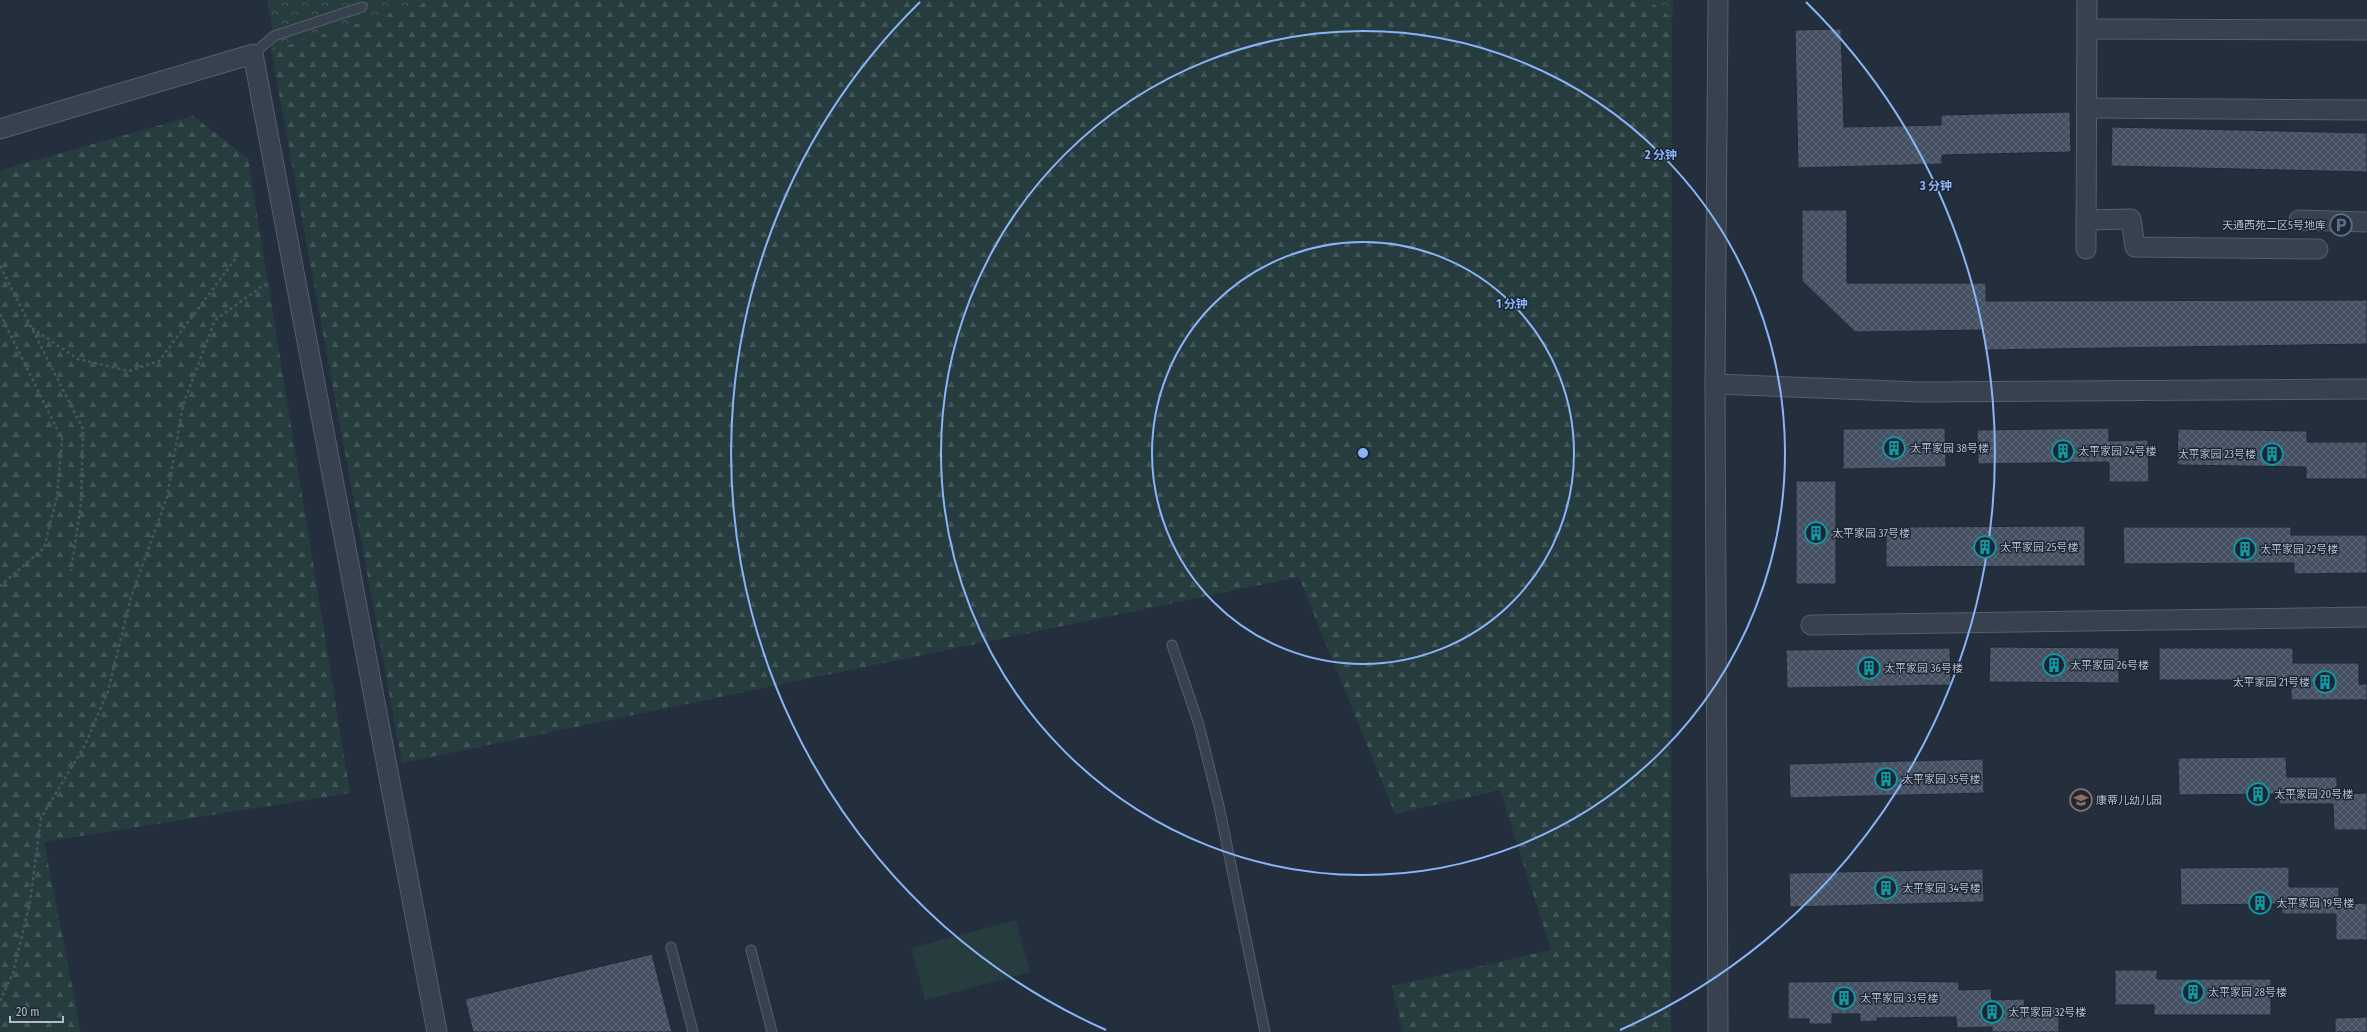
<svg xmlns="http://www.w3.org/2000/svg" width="2367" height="1032" font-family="'Fira Sans Condensed','Noto Sans SC',sans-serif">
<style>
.forest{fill:url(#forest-firs)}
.park{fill:url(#park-crowns)}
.garden{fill:#263c3f}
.building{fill:url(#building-cross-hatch);stroke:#1f2835}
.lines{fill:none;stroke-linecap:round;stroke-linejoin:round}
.lane-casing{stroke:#565f6c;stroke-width:11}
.street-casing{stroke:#565f6c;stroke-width:21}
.path{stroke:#44595c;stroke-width:2.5;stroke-dasharray:3 3;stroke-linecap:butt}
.lane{stroke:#38414e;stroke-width:9}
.street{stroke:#38414e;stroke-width:19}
.ring{fill:none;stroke:#8ab4f8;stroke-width:2}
.labels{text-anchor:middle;stroke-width:3;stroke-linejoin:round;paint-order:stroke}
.poi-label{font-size:11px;fill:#b4bcc9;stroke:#1d2633;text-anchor:start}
.centre{fill:#8ab4f8;stroke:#1d2633;stroke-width:2}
.ring-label{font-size:12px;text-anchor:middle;font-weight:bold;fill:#8ab4f8;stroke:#1d2633;stroke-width:3;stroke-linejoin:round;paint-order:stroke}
</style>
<defs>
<pattern id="forest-firs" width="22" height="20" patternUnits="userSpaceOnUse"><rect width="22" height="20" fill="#263c3f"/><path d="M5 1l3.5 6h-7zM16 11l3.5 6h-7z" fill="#435659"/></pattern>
<pattern id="park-crowns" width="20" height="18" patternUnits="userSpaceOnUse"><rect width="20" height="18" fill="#263c3f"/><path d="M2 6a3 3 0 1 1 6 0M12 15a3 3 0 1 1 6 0" fill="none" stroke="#435659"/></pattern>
<pattern id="building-cross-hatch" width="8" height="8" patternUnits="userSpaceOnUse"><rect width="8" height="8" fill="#455162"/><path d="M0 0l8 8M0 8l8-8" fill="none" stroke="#5d6877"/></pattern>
</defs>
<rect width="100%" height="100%" fill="#242f3e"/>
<g class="forest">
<path d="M432,0H1649L1672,18L1671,1032H1403L1392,986L1551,950L1500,790L1395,814L1299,577L402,763L271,50Z"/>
<path d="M193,116L248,158L350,793L44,842L81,1032H0V170Z"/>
</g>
<g class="park">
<path d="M267,0H432L271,50L274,36Z"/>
<path d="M1649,0H1673L1672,18Z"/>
</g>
<path class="garden" d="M1016,920L1030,972L925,1000L911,948Z"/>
<g class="building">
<path d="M1841,29L1844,127L1941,125V115L2070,112L2071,152L1942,155V164L1798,168L1795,30Z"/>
<path d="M2112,127L2367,133V172L2111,166Z"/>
<path d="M1802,210H1847V283H1986V301L2367,300V344L1984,350V330L1855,332L1802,281Z"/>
<path d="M1945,428L1946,467L1843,469V429Z"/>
<path d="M2109,428V441L2148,440L2149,482H2109V462L1978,464L1977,430Z"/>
<path d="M2178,429L2307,431V442H2367V479H2306V467L2177,465Z"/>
<rect x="1796" y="481" width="40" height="103"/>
<path d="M2085,526V566L1886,567V527Z"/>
<path d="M2123,527H2291V535H2367V573L2294,574V563L2124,564Z"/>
<path d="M1990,647L2119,648V683L1989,682Z"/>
<path d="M1950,648L1951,685L1787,688L1786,650Z"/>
<path d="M2159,648H2293V663H2359V684H2367V700H2291V680H2159Z"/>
<path d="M2286,757L2287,777H2337V794L2367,793V830H2334L2333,804H2279V794L2179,795L2178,758Z"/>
<path d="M1983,759L1984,793L1790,798L1789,764Z"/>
<path d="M2289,867V887H2339V904L2367,903V940H2336V914H2282L2281,904L2181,905L2180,868Z"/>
<path d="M1983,869L1984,902L1790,907L1789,873Z"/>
<path d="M652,954L672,1032H473L465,999Z"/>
<path d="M2115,970H2157V979H2271V1015H2154V1005H2115Z"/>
<path d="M1899,981L1959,982V990L1991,989L1992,1000L2024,999L2025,1007L2059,1006V1032H1992V1027L1957,1028L1956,1017L1877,1018V1021L1860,1022V1014H1832V1024H1809V1019H1788V982Z"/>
<path d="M2367,1017V1032H2335V1018Z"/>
</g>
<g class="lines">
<g class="lane-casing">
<g id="lane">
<path d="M253,54L274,36L362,7"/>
<path d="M1172,645L1199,725L1219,806L1265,1032"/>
<path d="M671,947L693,1032"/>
<path d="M751,950L772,1032"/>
</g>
</g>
<g class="street-casing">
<g id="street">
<path d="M1718,0L1715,384L1718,1032"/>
<path d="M2087,29L2367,30"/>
<path d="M2086,108L2367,110"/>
<path d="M0,129L253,54L437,1032"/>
<path d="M2086,220L2131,219L2135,247L2318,249"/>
<path d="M2299,220L2367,222"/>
<path d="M2086,249L2087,0"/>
<path d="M1715,384L1921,392L2367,389"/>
<path d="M1811,625L2367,617"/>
</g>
</g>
<g class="path">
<path d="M0,266L83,429L81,503L71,571"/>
<path d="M0,314L62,439L57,497L44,548L0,586"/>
<path d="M32,328L78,359L129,371L159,361L236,258"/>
<path d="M0,1001L13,973L30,902L41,818L85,745L108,691L131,597L167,497L183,405L215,320L268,282"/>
</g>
<use href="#lane" class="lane"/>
<use href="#street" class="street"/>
</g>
<g class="ring">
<circle cx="1363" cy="453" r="211"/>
<circle cx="1363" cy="453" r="422"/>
<path d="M1106 1030A632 632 0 0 1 920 2M1806 2A632 632 0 0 1 1620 1030"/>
</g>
<defs>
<g id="parking-ring" transform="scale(1.15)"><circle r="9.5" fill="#1d2633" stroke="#5c6f8a" stroke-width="1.5"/><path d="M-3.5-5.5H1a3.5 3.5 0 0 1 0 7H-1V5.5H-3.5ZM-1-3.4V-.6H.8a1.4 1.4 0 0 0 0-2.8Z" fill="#5c6f8a"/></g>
<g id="building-ring" transform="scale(1.15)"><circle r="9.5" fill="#1d2633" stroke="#0f9aa8" stroke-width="1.5"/><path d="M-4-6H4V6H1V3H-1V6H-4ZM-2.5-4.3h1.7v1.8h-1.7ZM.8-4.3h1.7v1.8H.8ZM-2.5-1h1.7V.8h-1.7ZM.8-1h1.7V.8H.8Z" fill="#0f9aa8"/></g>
<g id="school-ring" transform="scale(1.15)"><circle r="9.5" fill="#1d2633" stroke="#8d6e63" stroke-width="1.5"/><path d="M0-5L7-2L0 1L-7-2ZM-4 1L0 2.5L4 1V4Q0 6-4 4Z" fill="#8d6e63"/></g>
</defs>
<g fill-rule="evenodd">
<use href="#parking-ring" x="2341" y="225"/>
<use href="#building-ring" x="1894" y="448"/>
<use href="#building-ring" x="2063" y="451"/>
<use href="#building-ring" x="2272" y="454"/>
<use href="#building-ring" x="1816" y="533"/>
<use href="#building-ring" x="1985" y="547"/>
<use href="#building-ring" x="2245" y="549"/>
<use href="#building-ring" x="2054" y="665"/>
<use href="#building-ring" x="1869" y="668"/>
<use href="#building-ring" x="2325" y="682"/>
<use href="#building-ring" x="1886" y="779"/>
<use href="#building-ring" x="2258" y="794"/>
<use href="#school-ring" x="2081" y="800"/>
<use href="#building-ring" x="1886" y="888"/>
<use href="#building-ring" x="2260" y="903"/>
<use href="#building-ring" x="2193" y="992"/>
<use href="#building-ring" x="1844" y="998"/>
<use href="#building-ring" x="1992" y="1012"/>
</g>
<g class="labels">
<g class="poi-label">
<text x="2326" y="229" text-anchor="end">天通西苑二区5号地库</text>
<text x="1910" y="452">太平家园 38号楼</text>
<text x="2078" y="455">太平家园 24号楼</text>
<text x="2256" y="458" text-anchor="end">太平家园 23号楼</text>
<text x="1832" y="537">太平家园 37号楼</text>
<text x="2000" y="551">太平家园 25号楼</text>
<text x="2260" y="553">太平家园 22号楼</text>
<text x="2070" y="669">太平家园 26号楼</text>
<text x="1884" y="672">太平家园 36号楼</text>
<text x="2310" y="686" text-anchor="end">太平家园 21号楼</text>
<text x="1902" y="783">太平家园 35号楼</text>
<text x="2274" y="798">太平家园 20号楼</text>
<text x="2096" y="804">康蒂儿幼儿园</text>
<text x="1902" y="892">太平家园 34号楼</text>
<text x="2276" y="907">太平家园 19号楼</text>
<text x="2208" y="996">太平家园 28号楼</text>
<text x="1860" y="1002">太平家园 33号楼</text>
<text x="2008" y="1016">太平家园 32号楼</text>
</g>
</g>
<circle cx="1363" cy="453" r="6" class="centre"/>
<g class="ring-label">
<text x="1661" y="159">2 分钟</text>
<text x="1936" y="190">3 分钟</text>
<text x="1512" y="308">1 分钟</text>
</g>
<path d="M10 1016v6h53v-6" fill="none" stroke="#b4bcc9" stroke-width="2"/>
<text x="16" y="1016" font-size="12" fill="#b4bcc9" stroke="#1d2633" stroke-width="3" paint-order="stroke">20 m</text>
</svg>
